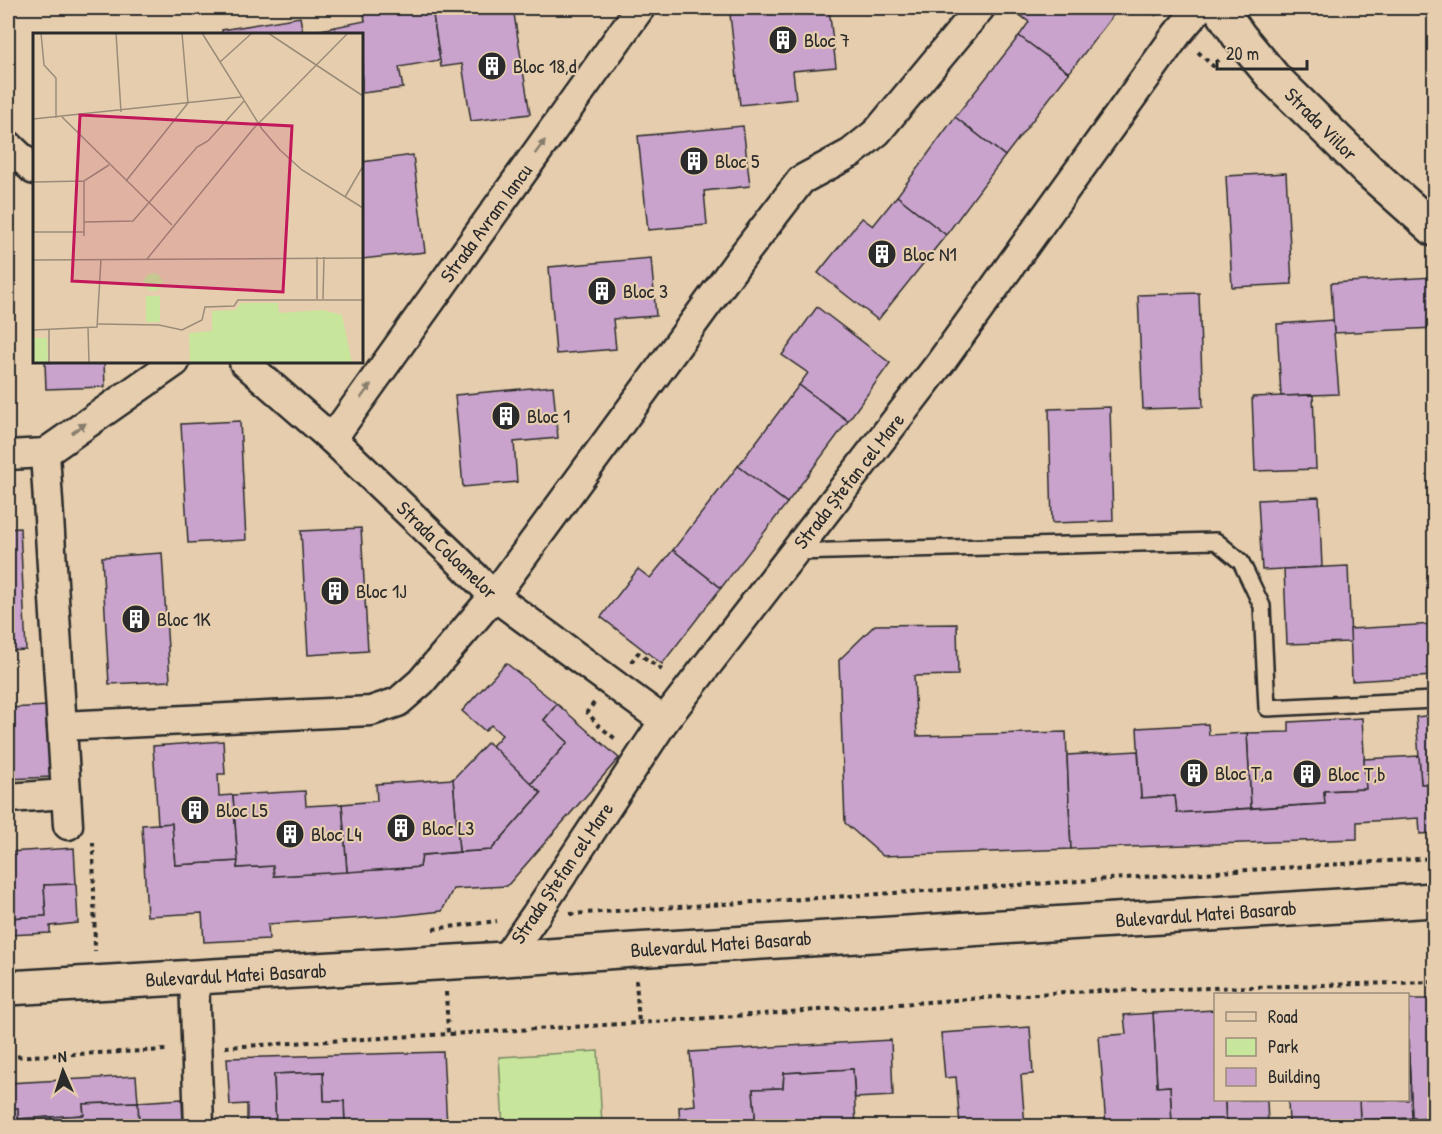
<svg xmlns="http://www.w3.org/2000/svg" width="1442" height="1134" font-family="'Patrick Hand',sans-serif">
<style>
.green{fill:#c8e59c;stroke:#7a8864;stroke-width:1.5}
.building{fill:#c9a3cc;stroke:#2b2b2b;stroke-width:1.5}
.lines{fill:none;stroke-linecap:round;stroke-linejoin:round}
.service-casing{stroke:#2b2b2b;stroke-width:20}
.minor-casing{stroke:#2b2b2b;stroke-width:33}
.tertiary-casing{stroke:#2b2b2b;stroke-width:38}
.primary-casing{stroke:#2b2b2b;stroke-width:38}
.path{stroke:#2b2b2b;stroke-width:4;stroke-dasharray:4.5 4.5;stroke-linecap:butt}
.service{stroke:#e5cdad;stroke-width:15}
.minor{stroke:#e5cdad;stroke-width:28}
.tertiary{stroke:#e5cdad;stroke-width:33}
.primary{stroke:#e5cdad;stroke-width:33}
.oneway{fill:#887c6c}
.labels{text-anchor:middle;stroke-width:4.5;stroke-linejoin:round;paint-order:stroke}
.poi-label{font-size:20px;fill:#2b2b2b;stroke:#e5cdad;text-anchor:start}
.street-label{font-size:20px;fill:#2b2b2b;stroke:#e5cdad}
.inset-road{fill:none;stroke:#9b8c79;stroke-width:1.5}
.view{fill:#c2185b;fill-opacity:0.15;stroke:#c2185b;stroke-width:3}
.inset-edge{fill:none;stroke:#2b2b2b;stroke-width:3}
</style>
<rect width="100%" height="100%" fill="#e5cdad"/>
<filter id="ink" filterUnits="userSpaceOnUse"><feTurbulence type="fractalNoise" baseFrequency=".0167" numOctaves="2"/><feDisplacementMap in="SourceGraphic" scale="12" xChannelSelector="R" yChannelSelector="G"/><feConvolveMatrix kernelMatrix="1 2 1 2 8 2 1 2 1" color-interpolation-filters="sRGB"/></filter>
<g filter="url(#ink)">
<path class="green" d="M598,1051L602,1126H503L499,1057Z"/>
<g class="building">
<path d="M363,8H432L440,60L399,67L403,88L362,93V34H336L335,27L365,21Z"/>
<path d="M432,8H513L530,114L471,121L462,64L441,67Z"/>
<path d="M792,8H829L836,67L793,71L796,99L740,105L730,14Z"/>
<path d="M1010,8H1106L1114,14L1069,73L1019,36L1029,22Z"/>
<path d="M300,17L303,34L335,27L336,34H222V30Z"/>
<path d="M1019,36L1069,73L1005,156L955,117Z"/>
<path d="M955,117L1005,156L946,235L897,196Z"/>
<path d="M743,126L750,186L704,191L707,225L648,230L638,136Z"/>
<path d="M413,155L425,252L362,259V162Z"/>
<path d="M1286,173L1292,284L1232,287L1226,176Z"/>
<path d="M897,196L946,235L878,320L818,273L862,218L873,226Z"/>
<path d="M8,244L11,301H8Z"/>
<path d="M651,258L656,316L613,319L616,349L556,354L549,267Z"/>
<path d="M1434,277V328L1334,333L1331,283Z"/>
<path d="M1199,293L1203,407L1143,409L1138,295Z"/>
<path d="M817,307L890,363L848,421L799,385L808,373L782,355Z"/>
<path d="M1333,320L1339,394L1281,396L1277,324Z"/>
<path d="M45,362H104L105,387L46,389Z"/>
<path d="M799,385L848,421L787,503L738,466Z"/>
<path d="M553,386L558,438L514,442L517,482L463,487L455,395Z"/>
<path d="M1313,395L1316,469L1255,471L1252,397Z"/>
<path d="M1110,407L1113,521L1052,523L1049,409Z"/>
<path d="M240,421L246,540L188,543L181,424Z"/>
<path d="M738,466L787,503L721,588L673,550Z"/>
<path d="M1319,497L1322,567L1262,570L1258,500Z"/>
<path d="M20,528L26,650L8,651V529Z"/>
<path d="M361,528L368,651L308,655L301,531Z"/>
<path d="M673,550L721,588L662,664L601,617L638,569L650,578Z"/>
<path d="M162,553L170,681L109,684L102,557Z"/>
<path d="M1348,566L1351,642L1287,644L1284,569Z"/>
<path d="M957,624L958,675L914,676L917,736L1066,732L1071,849L883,856L845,823L839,660L875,625Z"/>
<path d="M1434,624V676L1352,681L1350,629Z"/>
<path d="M506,663L557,704L544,720L568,742L530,785L492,746L502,735L491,725L485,731L462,711Z"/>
<path d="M557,704L619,758L507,886L453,889L442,911L397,916L268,924L269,939L204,942L202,913L147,916L142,825L172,823L175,865L238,861L237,868L273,866L274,876L420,867L422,855L491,850L541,793L530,785L568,742L544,720Z"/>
<path d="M48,706L52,777L8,779V708Z"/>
<path d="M1434,715V784H1421L1416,717Z"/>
<path d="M1362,718L1366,789L1324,791L1325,804L1251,808L1247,733L1289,732V722Z"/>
<path d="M1208,724L1209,735L1247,733L1251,808L1177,813L1175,796L1141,798L1137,728Z"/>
<path d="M223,741L225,774H218L219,796L233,795L238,861L175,865L172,823L158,824L153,746Z"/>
<path d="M488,742L541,793L491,850L459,852L453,779Z"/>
<path d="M1138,751L1141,798L1175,796L1177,813L1325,804L1324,791L1366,789L1364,759L1419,756L1421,784H1434V833L1420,834L1419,818L1357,822V839L1071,849L1067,755Z"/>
<path d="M453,779L459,852L422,855L420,867L347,872L342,804L377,801L376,784Z"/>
<path d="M305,791L306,806L342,804L347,872L274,876L273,866L237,868L238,861L233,795Z"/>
<path d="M74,848L76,884L44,885L46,916L8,918V852Z"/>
<path d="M76,884L78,923L50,926V933L8,935V918L46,916L44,885Z"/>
<path d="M1408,999H1432L1434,1002V1117L1412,1118L1408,1037Z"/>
<path d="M1216,1010V1100H1225L1226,1126H1172L1170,1086L1157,1087L1153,1013Z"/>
<path d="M1153,1013L1157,1087L1170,1086L1172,1126H1106L1099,1036L1126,1034L1124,1015Z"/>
<path d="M1030,1027L1033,1074L1021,1075L1025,1126H960L956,1077L945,1078L941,1033Z"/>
<path d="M1408,1037L1412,1118L1360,1120L1359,1100H1408Z"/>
<path d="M891,1040L893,1096L855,1098L853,1069L784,1073L783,1088L753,1089L756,1126H680L679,1107L695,1105L690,1052Z"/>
<path d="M443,1052L447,1126H345L344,1101H324L323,1072L274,1074L276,1126H247V1104L230,1105L227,1058Z"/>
<path d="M853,1069L856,1126H756L753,1089L783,1088L784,1073Z"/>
<path d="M323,1072L324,1101H344L345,1126H276L274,1074Z"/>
<path d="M136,1076L138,1102L83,1104L84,1115L18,1119V1108H8V1083Z"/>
<path d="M182,1099L183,1126H139L138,1102Z"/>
<path d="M1225,1100H1267L1268,1126H1226Z"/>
<path d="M1288,1100H1359L1360,1120L1289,1124Z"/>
<path d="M138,1102L139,1126H51V1117L84,1115L83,1104Z"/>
<path d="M8,1108H18V1119L51,1117V1126H8Z"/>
</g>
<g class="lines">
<g class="service-casing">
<path id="service" d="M795,552L1216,541L1241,562L1262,606L1267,708L1434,700"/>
</g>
<g class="minor-casing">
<g id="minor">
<path d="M8,145L34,170"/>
<path d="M244,362L332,439L453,555L494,596L664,721"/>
<path d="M332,439L640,8"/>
<path d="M45,453L68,825"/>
<path d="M8,455L45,453L175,362"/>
<path d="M62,726L371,711L398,702L421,682L494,596L741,258L801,180L851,153L877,132L980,8"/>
<path d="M8,798L66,794"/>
<path d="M505,959L535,916L664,721L941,362L1177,34L1199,8"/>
<path d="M194,977L199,1126"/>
</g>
</g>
<g class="tertiary-casing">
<path id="tertiary" d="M1220,8L1239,36L1274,78L1369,171L1434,229"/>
</g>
<g class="primary-casing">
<path id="primary" d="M8,988L505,959L634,950L1434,900"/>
</g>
<g class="path">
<path d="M1149,8L1157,15"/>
<path d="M1198,52L1213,66L1219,60"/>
<path d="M631,662L638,653L665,672"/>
<path d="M594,703L587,712L599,726L617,740"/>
<path d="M93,842L95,951"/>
<path d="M570,914L1434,858"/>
<path d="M433,929L497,921"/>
<path d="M636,980L639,1023"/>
<path d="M446,992L448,1033"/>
<path d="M225,1047L639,1023L1065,992L1434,982"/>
<path d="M8,1057L167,1050"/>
</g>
<use href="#service" class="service"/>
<use href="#minor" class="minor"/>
<use href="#tertiary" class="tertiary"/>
<use href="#primary" class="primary"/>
</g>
<defs><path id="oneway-solid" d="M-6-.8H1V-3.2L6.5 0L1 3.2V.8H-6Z" transform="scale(1.5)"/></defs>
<g class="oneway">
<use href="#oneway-solid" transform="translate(540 147) rotate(-54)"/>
<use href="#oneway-solid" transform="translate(366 391) rotate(-54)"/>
<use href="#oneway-solid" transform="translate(79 428) rotate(-35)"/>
</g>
</g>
<defs>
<g id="building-disc" transform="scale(1.5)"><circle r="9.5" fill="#2b2b2b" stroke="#e5cdad"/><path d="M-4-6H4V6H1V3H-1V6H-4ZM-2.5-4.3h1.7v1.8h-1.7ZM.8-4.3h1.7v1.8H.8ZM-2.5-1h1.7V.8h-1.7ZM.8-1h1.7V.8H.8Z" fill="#fff"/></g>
</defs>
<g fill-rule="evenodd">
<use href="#building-disc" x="783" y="40"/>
<use href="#building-disc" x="492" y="66"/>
<use href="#building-disc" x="694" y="161"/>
<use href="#building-disc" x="882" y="254"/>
<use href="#building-disc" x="602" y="291"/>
<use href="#building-disc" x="506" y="416"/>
<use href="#building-disc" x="335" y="591"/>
<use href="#building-disc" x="136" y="619"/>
<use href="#building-disc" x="1194" y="773"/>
<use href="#building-disc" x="1307" y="774"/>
<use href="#building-disc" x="195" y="810"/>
<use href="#building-disc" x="401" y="828"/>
<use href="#building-disc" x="290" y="834"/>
</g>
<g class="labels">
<g class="poi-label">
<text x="804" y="47">Bloc 7</text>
<text x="513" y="73">Bloc 18,d</text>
<text x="715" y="168">Bloc 5</text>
<text x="903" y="261">Bloc N1</text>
<text x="623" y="298">Bloc 3</text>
<text x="527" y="423">Bloc 1</text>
<text x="356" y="598">Bloc 1J</text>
<text x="157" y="626">Bloc 1K</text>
<text x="1215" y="780">Bloc T,a</text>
<text x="1328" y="781">Bloc T,b</text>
<text x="216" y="817">Bloc L5</text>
<text x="422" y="835">Bloc L3</text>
<text x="311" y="841">Bloc L4</text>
</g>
<g class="street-label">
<text transform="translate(1321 124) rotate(45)" y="7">Strada Viilor</text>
<text transform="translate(486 223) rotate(-54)" y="7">Strada Avram Iancu</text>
<text transform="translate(849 481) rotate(-52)" y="7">Strada Ștefan cel Mare</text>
<text transform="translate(447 550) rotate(44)" y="7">Strada Coloanelor</text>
<text transform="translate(562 873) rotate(-56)" y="7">Strada Ștefan cel Mare</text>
<text transform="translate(1206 914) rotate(-4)" y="7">Bulevardul Matei Basarab</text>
<text transform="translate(721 944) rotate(-4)" y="7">Bulevardul Matei Basarab</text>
<text transform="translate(236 975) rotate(-3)" y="7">Bulevardul Matei Basarab</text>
</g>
</g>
<g transform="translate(33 33)">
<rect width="330" height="330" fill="#e5cdad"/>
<path d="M111 249a9 9 0 1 1 18 0a9 9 0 1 1-18 0ZM113,263H127V289H113ZM208,270H245L246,280L290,277L309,282L319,330H157L156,300L179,298V278L202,277ZM0,305H14L15,330H0Z" fill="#c8e59c"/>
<path class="inset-road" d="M8,0L11,32L23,45V85M83,0L88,79M149,0L155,70M169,0L229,96L247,117L269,137L330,175M235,0L330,63M187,29L219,0M29,84L139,192M0,86L208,64M51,148V203M93,148L155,70M0,149L51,148L76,132M312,164L330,133M51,189L100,188L164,114L175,108L211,68M0,199H51M114,226L220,96L315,0M0,227L330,225M284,266V224M290,266L291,224M65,291L126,292L149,297L169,287L172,274L201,273L205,267H330M55,295L56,330M0,297L64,294L68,226M16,297V330"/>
<path class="view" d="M47,82L259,93L250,259L39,248Z"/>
<rect width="330" height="330" class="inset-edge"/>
</g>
<rect width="1442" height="1134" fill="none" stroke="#e5cdad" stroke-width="30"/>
<rect x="15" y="15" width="1412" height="1104" fill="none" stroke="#2b2b2b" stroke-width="2" filter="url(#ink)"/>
<rect x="1214" y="993" width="195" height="108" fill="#e5cdad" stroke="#9b8c79" stroke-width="1.5"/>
<rect x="1226" y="1012" width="30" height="9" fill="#e5cdad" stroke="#9b8c79" stroke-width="1.5"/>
<text x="1268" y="1023" font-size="18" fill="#2b2b2b">Road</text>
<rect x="1226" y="1038" width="30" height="18" fill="#c8e59c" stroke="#9b8c79" stroke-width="1.5"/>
<text x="1268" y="1053" font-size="18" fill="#2b2b2b">Park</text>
<rect x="1226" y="1068" width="30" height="18" fill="#c9a3cc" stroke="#9b8c79" stroke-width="1.5"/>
<text x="1268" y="1083" font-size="18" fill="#2b2b2b">Building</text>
<g transform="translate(63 1071) rotate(357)" stroke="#e5cdad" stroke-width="4.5" paint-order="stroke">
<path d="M0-4.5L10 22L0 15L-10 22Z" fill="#2b2b2b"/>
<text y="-9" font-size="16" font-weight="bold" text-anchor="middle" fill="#2b2b2b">N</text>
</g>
<path d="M1217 60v9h90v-9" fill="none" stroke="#2b2b2b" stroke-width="3"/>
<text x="1226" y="60" font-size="18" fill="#2b2b2b" stroke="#e5cdad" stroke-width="4.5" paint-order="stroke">20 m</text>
</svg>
